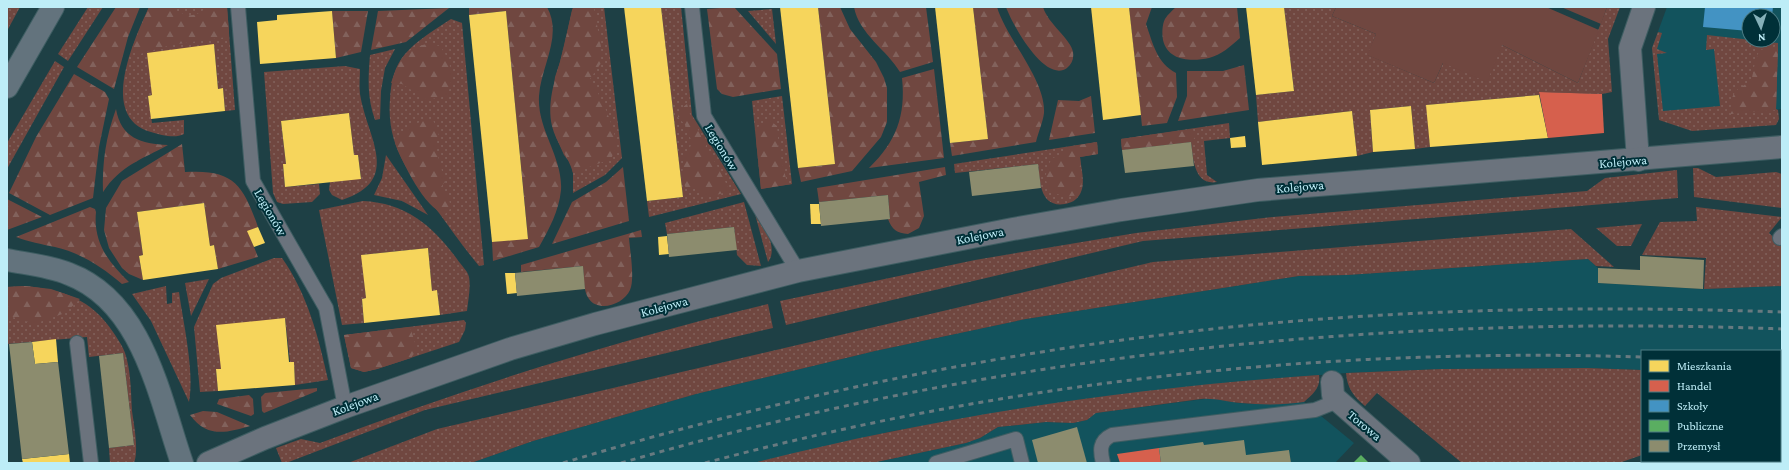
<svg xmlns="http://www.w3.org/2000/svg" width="1789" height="470" font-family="'Crimson Pro',serif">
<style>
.built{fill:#12535d;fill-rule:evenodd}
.grass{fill:url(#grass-dots)}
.forest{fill:url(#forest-firs)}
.park{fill:#704740}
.homes{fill:#f6d55c}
.shops{fill:#d6604d}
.schools{fill:#4393c3}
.public{fill:#5aae61}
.industry{fill:#8c8c6e}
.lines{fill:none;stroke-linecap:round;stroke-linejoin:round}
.service-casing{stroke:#3e5d62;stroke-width:16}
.minor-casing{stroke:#3e5d62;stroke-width:24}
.tertiary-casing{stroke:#3e5d62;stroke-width:24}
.primary-casing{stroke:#3e5d62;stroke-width:24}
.service{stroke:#6b737d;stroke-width:14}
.minor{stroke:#6b737d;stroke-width:22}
.tertiary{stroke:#6b737d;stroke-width:22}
.primary{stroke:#63737d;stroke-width:22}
.rail{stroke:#677a80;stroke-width:3;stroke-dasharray:5 5;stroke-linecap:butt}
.labels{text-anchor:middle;stroke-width:4;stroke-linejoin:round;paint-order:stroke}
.street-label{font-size:13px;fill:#bdedf7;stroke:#003038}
</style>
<defs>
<pattern id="grass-dots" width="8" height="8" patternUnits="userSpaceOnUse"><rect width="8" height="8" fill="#704740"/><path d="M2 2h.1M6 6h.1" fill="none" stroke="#82625c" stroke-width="1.8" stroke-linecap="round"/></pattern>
<pattern id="forest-firs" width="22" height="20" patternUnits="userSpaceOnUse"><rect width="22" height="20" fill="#704740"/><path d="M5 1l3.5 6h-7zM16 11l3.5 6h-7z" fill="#82625c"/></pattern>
</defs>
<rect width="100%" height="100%" fill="#1e4045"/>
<g class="built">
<path d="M1667,7H1782V109L1659,120L1652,48ZM1749,16H1773V40H1749Z"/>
<path d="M1588,259L1598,268V283L1703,289L1782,286V380H1780V351H1642V370L1587,368L1442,369L1346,373L1234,382L1084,399L893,431L753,463H471L533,441L696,394L875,351L1026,319L1299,276L1347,275Z"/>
<path d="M1212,398L1238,403L1257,404L1304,402L1354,443L1335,463H872L966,443L980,438L998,427L1046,422L1073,423L1087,420L1095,413L1103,412Z"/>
</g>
<g class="grass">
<path d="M8,7H20L7,31V8Z"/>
<path d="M88,7H103L68,61L58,54Z"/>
<path d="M149,7H227L235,110L225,111L223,88L218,89L214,44L152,95L148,96L152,123L184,120V134C175,139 161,135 151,132C98,117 134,40 149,7Z"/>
<path d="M573,7H604L622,158L605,175L573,193V173L571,164L564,155L556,137L551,109L555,77L560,62Z"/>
<path d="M661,7H681L692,115L741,194L649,217L647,201L683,197Z"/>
<path d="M1284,7H1336L1332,16L1376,34L1368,55L1434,83L1443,63L1502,45L1578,83L1607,7H1620L1608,39L1612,92L1602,94L1539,92V95L1427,105L1430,147L1415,149L1411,106L1370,110L1373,152L1357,156L1352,111L1258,122L1256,95L1294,91Z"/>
<path d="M772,9L776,44L748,11Z"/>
<path d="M451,19L462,23L484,265L479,266C465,249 452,231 439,213C411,177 386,147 390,99C391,82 394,67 405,54C417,40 436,29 451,19Z"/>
<path d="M1658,32L1662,33L1657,49L1667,53L1657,54L1663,111L1720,106L1714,49L1706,50L1707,35L1778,43L1776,109L1778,110L1779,119L1776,125L1692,131L1659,120L1652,48Z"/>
<path d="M395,49L385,68L381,91L380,119L375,120C367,98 368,78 370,55Z"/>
<path d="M55,61L64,67L7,169V143Z"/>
<path d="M345,66L360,69C360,77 359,86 360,94C367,138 403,180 342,200L332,195L329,190L330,182L361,178L358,155H354L349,113L281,121L286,164H283L285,187L319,184L320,194L312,202L283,204L277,202L273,193L264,72Z"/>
<path d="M782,96L792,184L761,189L752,101Z"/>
<path d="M1229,123L1230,138L1204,141L1207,175L1217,182C1194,186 1193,158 1191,142L1122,150L1121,139Z"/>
<path d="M1097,142L1098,154L1080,157C1081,168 1086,184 1080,194C1077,200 1071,203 1065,204C1040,208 1040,182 1038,164L955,173L954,164Z"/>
<path d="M386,155L428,215L402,201L374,195L382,178Z"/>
<path d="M1693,168H1698L1716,177L1776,172L1782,174V208L1694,197Z"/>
<path d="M1677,170L1678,198L1143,241L786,325L780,301L975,260L1136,233L1273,217L1587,191L1605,178Z"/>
<path d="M363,201C406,203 433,226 457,259C460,264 468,271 469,277C471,287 468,301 467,311L440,315L437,291H432L428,248L362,255L366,298L362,299L364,323L342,325L319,210Z"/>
<path d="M744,202L761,266L747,265L737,255L734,227L667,234L665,223Z"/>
<path d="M752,203C760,218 780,247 768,262Z"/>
<path d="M1696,207L1782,217L1769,233L1782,245V286L1704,289L1706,258L1642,255L1660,222L1697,221Z"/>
<path d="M1642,224L1631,246H1617L1596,228Z"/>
<path d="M1571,229L1614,267L1596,266L1588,259L1347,275L1299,276L1026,319L875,351L696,394L533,441L471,463H348L437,429L1153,262Z"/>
<path d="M274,258H282C307,293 319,338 328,380L295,385L294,362H290L285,318L221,369H216L218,391L200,392L194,327L213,284L221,278Z"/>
<path d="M209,279L191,316L185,283Z"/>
<path d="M25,286C64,290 91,299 113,332C119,341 125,349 127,360C131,376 131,394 132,411C134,425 139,451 134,463H110L109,448L134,445L123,353L89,357L87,337L7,344V287Z"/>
<path d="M166,286L167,304L172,303V293L179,292C183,322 195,373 189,402L151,321L132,294Z"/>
<path d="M768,304L773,328L425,410L286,463H282L276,448L301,439L320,443C468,387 614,341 768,304Z"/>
<path d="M464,320L466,323L465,330L459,342L377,369L364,372L351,368L344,335Z"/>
<path d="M1587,368L1642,370V455L1619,463H1462L1377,393L1365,406C1354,397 1347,388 1346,373L1442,369Z"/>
<path d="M1319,375C1321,388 1313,394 1304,402C1283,405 1262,405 1241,403C1227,402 1215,398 1201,399L1096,413L1087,420L1073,423L1046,422L998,427L980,438L966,443L872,463H753C938,416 1128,388 1319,375Z"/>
<path d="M1780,395H1782V463H1702L1707,461H1780Z"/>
</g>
<g class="forest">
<path d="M116,7H140L128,37L114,89L77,67Z"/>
<path d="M149,7C155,7 163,6 169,8C185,14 192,21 207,7H227L229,32L227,37L171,45L140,54L132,48Z"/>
<path d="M469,7H547C563,36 541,66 539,96C537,130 563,157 561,190C559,211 549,229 539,247L493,261L492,242L528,238L506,11L469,15Z"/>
<path d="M574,7L594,8L601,47V63L590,79C599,92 618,133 616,148C615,151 612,156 611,159L573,173C569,157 556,143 552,126C547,103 554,83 560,62C565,45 568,27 572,10Z"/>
<path d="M734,7L777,54L781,89L733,97L722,94L717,89L707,9Z"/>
<path d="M818,7H840L850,29L876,62L884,78L887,88V122L881,137L852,171L801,182L798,168L835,164Z"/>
<path d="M854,7H926L933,62L900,72C887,50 859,34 854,7Z"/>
<path d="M973,7H997C1006,38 1046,80 1044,113C1043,122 1038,133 1036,142L952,156L950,143L988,139Z"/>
<path d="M1006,7H1043C1048,24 1071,39 1073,52C1074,59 1072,64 1067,68C1045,84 1012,24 1006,7Z"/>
<path d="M1129,7H1152L1146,24C1153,44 1157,63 1176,73L1177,97L1167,123L1142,126Z"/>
<path d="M1176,7H1237L1240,38C1231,46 1221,55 1209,58C1191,62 1168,61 1163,40C1162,33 1162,25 1165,19C1168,14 1172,11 1176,7Z"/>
<path d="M449,8L406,42L371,50L378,11Z"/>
<path d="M332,11H368L361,52L336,58Z"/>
<path d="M427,44L440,46C452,63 455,77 447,96L427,100L402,84L391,83C399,61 403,49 427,44Z"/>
<path d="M1778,46L1776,110L1731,114C1730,95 1734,89 1751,82C1754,71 1754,60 1760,50Z"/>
<path d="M1244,65L1249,110L1178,121L1187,96V71H1223Z"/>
<path d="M934,69L944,158L869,168C896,142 906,116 902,78Z"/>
<path d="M74,74L105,92L109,99L99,147L93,198L50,215L9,193L36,137Z"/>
<path d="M1091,96L1095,133L1049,140L1058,100L1079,101Z"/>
<path d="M687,104L690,114L730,191L706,198C702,188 696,188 686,188L681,179L685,156L692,143L686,126L678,117L680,109Z"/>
<path d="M116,109C121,138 141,144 168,145C141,160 121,165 103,192C102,163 106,136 116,109Z"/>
<path d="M768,119L777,126L779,149L787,183L792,184L761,189L756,140L758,127Z"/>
<path d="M425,120H433L439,133L435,145L445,182L439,189L448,195L451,208L445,214C424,208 403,163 395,143C399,130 412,125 425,120Z"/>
<path d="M1192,129L1197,135L1191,142L1122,150L1121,139Z"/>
<path d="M1097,142L1098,154L1080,157L1082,181L1080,194C1065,200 1044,194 1046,174C1047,169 1050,163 1051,159L1066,152L1073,146Z"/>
<path d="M182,144L185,172C233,169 243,184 258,227L248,232L258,257L218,269L214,245L210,246L204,203L137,212L143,255L139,256L143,280L129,274L122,268L109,248L104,230L106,208L122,181Z"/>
<path d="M623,167L629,221L552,244L572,202L606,182Z"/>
<path d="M945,167L946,175L919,182L924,216L919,228L908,234C897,233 892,230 888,219H890L888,195L819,202L817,188Z"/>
<path d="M7,199L42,217L7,230Z"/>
<path d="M90,207L95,209L96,212C93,242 108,262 129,282L122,284C102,267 81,253 55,247C41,244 29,242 16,237Z"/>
<path d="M641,230L642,237L629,238C630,251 635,279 630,290C624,304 599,313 589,299C583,291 584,276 583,266L521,272V265Z"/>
<path d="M25,286L51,289L80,299L65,313L34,324L7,315V287Z"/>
<path d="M410,327L417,349L411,358L377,369L364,372L351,368L344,335Z"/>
<path d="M317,388V391L264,413L262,411L261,397L265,393Z"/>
<path d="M249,395L253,399L254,414L251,416L217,404L219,399Z"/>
<path d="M203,411L217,412L250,426C226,433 207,438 190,415Z"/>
</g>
<g class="park">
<path d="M1336,7H1546L1599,30L1578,83L1502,45L1487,82L1443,63L1434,83L1367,55L1376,34L1332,16Z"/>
<path d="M1561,7H1607L1601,24Z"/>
</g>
<g class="homes">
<path d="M624,7H661L683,197L647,201Z"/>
<path d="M780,7H818L835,164L798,168Z"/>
<path d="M935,7H973L988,139L950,143Z"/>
<path d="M1091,7H1129L1141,115L1103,120Z"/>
<path d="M1246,7H1284L1294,91L1256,95Z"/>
<path d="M332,11L336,58L260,64L257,22L277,20V15Z"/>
<path d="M506,11L528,239L492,242L469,15Z"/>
<path d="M214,44L218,89L223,88L225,111L151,119L148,96L152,95L147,53Z"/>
<path d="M1539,95L1548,138L1430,147L1426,105Z"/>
<path d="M1411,106L1415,149L1373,152L1370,110Z"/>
<path d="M1352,111L1357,156L1262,165L1258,122Z"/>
<path d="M349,113L354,155H358L361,179L285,187L283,164H286L281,121Z"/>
<path d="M1245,136L1246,147L1231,148L1230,138Z"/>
<path d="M204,203L210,246L214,245L218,269L143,280L139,256L143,255L137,212Z"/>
<path d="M810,204H819L821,224H811Z"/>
<path d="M258,227L265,243L254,247L247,231Z"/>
<path d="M667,236L669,254L659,255L658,237Z"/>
<path d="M428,248L432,291L437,290L440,315L364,323L362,299L366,298L361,255Z"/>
<path d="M505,273H515L517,293L507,294Z"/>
<path d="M285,318L289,362H294L295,385L218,391L216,369H221L216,325Z"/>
<path d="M56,339L58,362L35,364L32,342Z"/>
<path d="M69,454L70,463H23L22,459Z"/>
</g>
<g class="shops">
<path d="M1539,92L1602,94L1604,133L1548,138Z"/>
<path d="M1159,448L1161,463H1120L1117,454Z"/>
</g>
<path class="schools" d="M1705,7H1773L1772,16H1749V31L1703,27Z"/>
<path class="public" d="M1361,455L1369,463H1353Z"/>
<g class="industry">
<path d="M1191,142L1194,166L1125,173L1122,150Z"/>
<path d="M1038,164L1041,188L972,196L969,172Z"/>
<path d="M888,195L890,219L821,226L819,202Z"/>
<path d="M734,227L737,250L669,257L667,234Z"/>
<path d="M1640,256L1704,260L1703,289L1598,283V268L1640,270Z"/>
<path d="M583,266L585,289L517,296L515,273Z"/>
<path d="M32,342L35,364L58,362L69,454L22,459L9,344Z"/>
<path d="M123,353L134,445L109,448L99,356Z"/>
<rect x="1780" y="380" width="2" height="15"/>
<path d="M1077,427L1087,463H1038L1032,440Z"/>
<path d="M1244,440L1246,455L1289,450L1291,463H1161L1159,448L1203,442L1204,445Z"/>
</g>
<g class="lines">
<g class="service-casing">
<g id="service">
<path d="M238,7L253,181L326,308L345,407"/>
<path d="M692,7L704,116L798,271"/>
<path d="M1780,238L1782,236"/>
<path d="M77,343L91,463"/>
<path d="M936,463L1016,439L1022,463"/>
<path d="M1103,463C1100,451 1099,441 1112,435L1315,410L1330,404L1336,399"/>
</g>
</g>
<g class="minor-casing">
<g id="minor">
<path d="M1638,160L1630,48L1644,7"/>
<path d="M1332,382L1333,395L1336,399L1409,463"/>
</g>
</g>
<g class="tertiary-casing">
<path id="tertiary" d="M208,463L265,438L345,407L510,349L595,324L798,271L1013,229L1121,210L1258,190L1782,147"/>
</g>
<g class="primary-casing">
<g id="primary">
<path d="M7,87L53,7"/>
<path d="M7,260C28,264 50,266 69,274C143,302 159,396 182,463"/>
</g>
</g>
<use href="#service" class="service"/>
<use href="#minor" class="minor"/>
<use href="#tertiary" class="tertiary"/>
<use href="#primary" class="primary"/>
<g class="rail">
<path d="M1780,365H1782"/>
<path d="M563,463C761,403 963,359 1169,334C1372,309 1578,305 1782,312"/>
<path d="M621,463C997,353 1390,314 1782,329"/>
<path d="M705,463C1010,381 1326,347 1642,357"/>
</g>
</g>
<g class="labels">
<g class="street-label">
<text transform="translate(722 147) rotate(59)" y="5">Legionów</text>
<text transform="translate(1623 161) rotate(-5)" y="5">Kolejowa</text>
<text transform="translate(1300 186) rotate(-5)" y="5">Kolejowa</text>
<text transform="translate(271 212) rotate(60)" y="5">Legionów</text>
<text transform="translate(980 235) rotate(-11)" y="5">Kolejowa</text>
<text transform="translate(664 306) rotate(-15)" y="5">Kolejowa</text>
<text transform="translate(355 403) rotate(-20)" y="5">Kolejowa</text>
<text transform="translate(1365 425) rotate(40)" y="5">Torowa</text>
</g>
</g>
<rect width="1789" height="470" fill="none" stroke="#bdedf7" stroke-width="16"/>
<rect x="1641" y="350" width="140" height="112" fill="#003038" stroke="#4c7c84"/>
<rect x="1649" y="360" width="20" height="12" fill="#f6d55c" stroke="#4c7c84"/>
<text x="1677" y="370" font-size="12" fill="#bdedf7">Mieszkania</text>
<rect x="1649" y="380" width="20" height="12" fill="#d6604d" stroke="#4c7c84"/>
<text x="1677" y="390" font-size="12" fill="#bdedf7">Handel</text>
<rect x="1649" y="400" width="20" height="12" fill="#4393c3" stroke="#4c7c84"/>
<text x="1677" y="410" font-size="12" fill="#bdedf7">Szkoły</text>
<rect x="1649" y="420" width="20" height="12" fill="#5aae61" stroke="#4c7c84"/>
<text x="1677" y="430" font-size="12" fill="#bdedf7">Publiczne</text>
<rect x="1649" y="440" width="20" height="12" fill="#8c8c6e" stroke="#4c7c84"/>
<text x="1677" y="450" font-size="12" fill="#bdedf7">Przemysł</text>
<g transform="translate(1761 28) rotate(176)"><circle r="19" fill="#003038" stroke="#4c7c84"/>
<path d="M0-3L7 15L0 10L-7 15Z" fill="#85b0b9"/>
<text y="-6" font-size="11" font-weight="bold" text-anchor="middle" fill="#bdedf7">N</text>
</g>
</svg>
